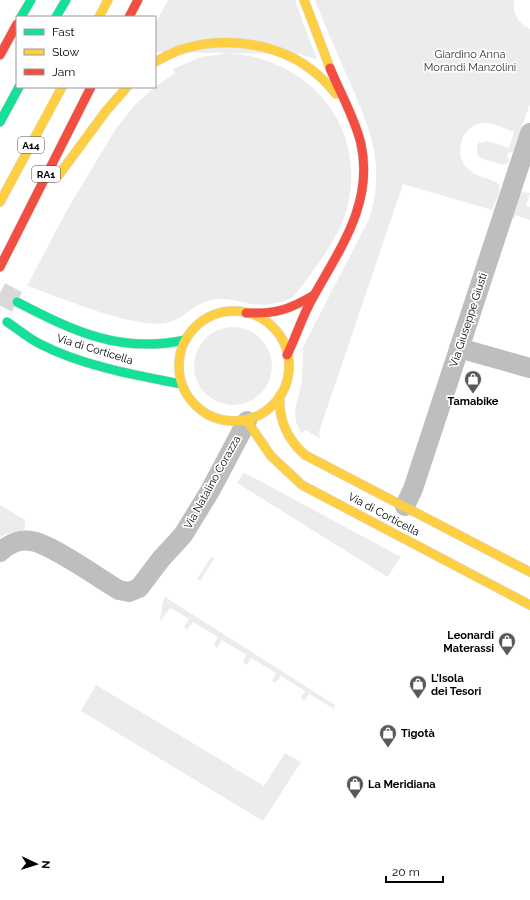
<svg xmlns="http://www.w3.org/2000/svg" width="530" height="900" font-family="Raleway,sans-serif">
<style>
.green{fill:#ececec}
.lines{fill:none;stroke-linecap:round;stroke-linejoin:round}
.primary-tunnel{stroke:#d9d9d9;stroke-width:22;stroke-dasharray:22 11;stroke-linecap:butt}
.fast-casing{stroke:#dbdbdb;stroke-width:10}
.slow-casing{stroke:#dbdbdb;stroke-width:10}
.jam-casing{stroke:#dbdbdb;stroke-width:10}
.street{stroke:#bebebe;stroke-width:20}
.fast{stroke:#16e098;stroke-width:9}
.slow{stroke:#ffcf43;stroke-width:9}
.jam{stroke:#f24e42;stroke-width:9}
.labels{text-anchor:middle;stroke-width:3.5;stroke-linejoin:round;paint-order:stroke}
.shield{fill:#fff;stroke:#4c4c4c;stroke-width:1}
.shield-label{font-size:10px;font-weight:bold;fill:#000}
.park-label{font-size:11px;fill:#333;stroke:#fff}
.street-label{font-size:11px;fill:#000;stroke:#fff}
.poi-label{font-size:11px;font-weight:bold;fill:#000;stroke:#fff;text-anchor:start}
</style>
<rect width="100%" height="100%" fill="#fff"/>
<g class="green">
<path d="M168,0H295L317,60L300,54L155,52V24Z"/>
<path d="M315,0H514C512,14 518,23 530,29V104L512,153L509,152L507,158L510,159L509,162L502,165L481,158C475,154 477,149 478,143L488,141L509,148L514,132C505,129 494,123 484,123C463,123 453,152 466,167C474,177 489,177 499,184L500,190L493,208L492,210L403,184L319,432L320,439L306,430L301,433L296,422L295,409L302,381L303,347L369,219C387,163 369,127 347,76C336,51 325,26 315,0Z"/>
<path d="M230,53C309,60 366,124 348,205C340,238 314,270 294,296C285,303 265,306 253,304C243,303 233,299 223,299C195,298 187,319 166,323C133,329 60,297 27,286L67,210L115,130L134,106L151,90L175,73L173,69L200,57Z"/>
<path d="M522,192L530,193L526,206L530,207V220L516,215L514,219L512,217L519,194Z"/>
<circle cx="233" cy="366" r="39"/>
<path d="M243,473H245L401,557L388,576H386L237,483Z"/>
<path d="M0,505L25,520V530L6,534L0,537Z"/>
<path d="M211,557L214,559L200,581L197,579Z"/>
<path d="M165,597L335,705L334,709L309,694L304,701L301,698L305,691L281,676L275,683L272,681L276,673L251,658L247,665L243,662L247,655L222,640L217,648L214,645L218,637L193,622L187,630L184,627L189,619L170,608L161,620L160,619C163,611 161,604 165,597Z"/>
<path d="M96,685L264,786L285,753L301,762L263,821L81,711Z"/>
</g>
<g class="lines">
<path class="primary-tunnel" d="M0,293L17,302"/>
<g class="fast-casing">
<g id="fast">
<path d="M21,17L31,0"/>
<path d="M56,17L66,0"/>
<path d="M0,122L19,87"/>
<path d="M17,302C73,331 120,354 185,340"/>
<path d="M7,322C18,329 28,338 40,344C83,366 134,375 181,384"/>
</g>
</g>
<g class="slow-casing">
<g id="slow">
<path d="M304,0L330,68"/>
<path d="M99,17L108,0"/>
<path d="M155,62C162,58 170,54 177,51C223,34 283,43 319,76C325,81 331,88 336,94"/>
<path d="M58,176L106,111L127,87"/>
<path d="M0,202L62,87"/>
<circle cx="234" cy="366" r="55"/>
<path d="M280,395C278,420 287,439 305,455L530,572"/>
<path d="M247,421L271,456L302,485L530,605"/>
</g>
</g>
<g class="jam-casing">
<g id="jam">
<path d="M129,17L138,0"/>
<path d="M0,55L17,24"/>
<path d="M0,267L91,87"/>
<path d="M246,313C275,314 289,310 314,295"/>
<path d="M287,355C296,337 302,317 312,299C339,250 374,204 361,144C355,118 340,93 330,68"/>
</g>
</g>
<g class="street">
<path d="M459,348L530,368"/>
<path d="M405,506L413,489L530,133"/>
<path d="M0,552C9,544 18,539 31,541C50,543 100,579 119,590L129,592L139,588L161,559L183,535L210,491L247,421"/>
</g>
<use href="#fast" class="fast"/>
<use href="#slow" class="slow"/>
<use href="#jam" class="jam"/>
</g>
<defs>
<g id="shop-pin" transform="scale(0.9)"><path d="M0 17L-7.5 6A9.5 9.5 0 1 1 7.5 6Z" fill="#595959" stroke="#fff"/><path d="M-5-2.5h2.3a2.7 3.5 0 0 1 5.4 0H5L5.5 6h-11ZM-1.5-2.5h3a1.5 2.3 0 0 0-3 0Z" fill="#fff"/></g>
</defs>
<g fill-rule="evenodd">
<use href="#shop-pin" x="473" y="379"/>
<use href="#shop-pin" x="507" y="641"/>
<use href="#shop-pin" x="418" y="684"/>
<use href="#shop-pin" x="388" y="733"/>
<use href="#shop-pin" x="355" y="784"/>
</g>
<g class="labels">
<g class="shield">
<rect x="18" y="137" width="26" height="16" rx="3"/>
<rect x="32" y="166" width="28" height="16" rx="3"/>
</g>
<g class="shield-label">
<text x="31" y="149">A14</text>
<text x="46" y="178">RA1</text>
</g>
<g class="park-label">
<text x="470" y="58">Giardino Anna<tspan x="470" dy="13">Morandi Manzolini</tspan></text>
</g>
<g class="street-label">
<text transform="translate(468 320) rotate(-72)" y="4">Via Giuseppe Giusti</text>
<text transform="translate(95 349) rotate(17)" y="4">Via di Corticella</text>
<text transform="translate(212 482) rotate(-61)" y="4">Via Natalino Corazza</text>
<text transform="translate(384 514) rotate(28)" y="4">Via di Corticella</text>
</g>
<g class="poi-label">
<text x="473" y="405" text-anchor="middle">Tamabike</text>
<text x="494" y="639" text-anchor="end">Leonardi<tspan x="494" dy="13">Materassi</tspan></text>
<text x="431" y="682">L'Isola<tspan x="431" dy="13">dei Tesori</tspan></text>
<text x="401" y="737">Tigotà</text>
<text x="368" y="788">La Meridiana</text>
</g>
</g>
<rect x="16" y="16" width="140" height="72" fill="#ffffff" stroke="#999999"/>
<rect x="24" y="29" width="20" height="6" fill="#16e098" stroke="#999999"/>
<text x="52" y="36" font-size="12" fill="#000000">Fast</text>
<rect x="24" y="49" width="20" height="6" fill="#ffcf43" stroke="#999999"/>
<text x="52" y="56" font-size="12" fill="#000000">Slow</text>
<rect x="24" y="69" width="20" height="6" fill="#f24e42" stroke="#999999"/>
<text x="52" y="76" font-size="12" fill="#000000">Jam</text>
<g transform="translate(36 864) rotate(94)" stroke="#ffffff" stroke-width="3" paint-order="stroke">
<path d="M0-3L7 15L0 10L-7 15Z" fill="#000000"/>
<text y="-6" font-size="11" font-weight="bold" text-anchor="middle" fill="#000000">N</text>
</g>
<path d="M386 876v6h57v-6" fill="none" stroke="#000000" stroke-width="2"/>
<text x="392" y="876" font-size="12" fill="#000000" stroke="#ffffff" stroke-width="3" paint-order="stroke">20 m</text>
</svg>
